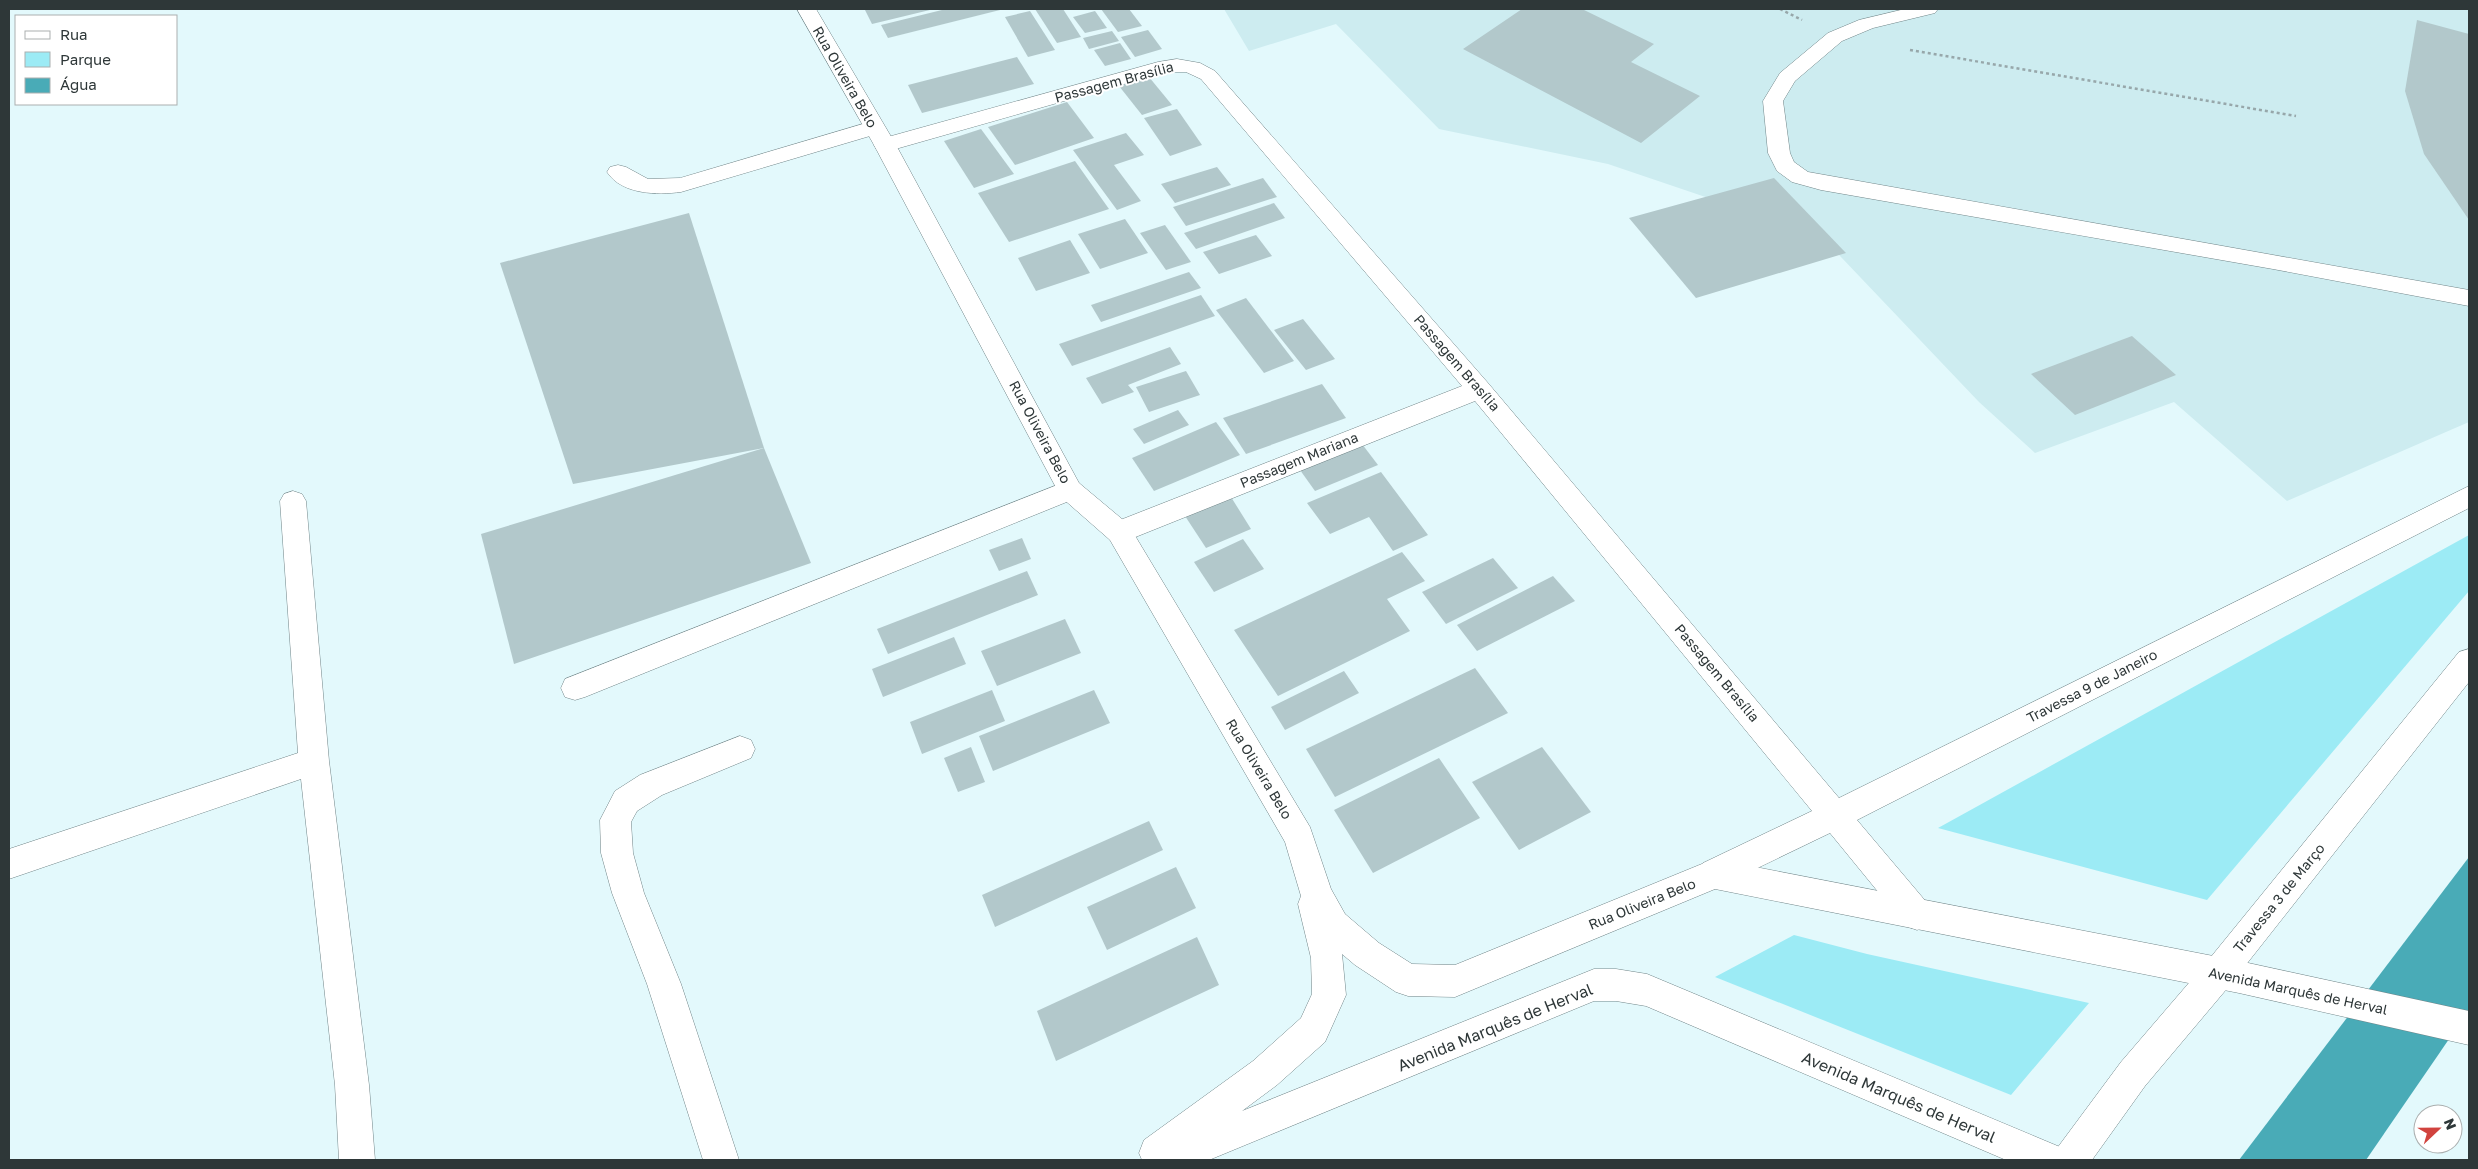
<svg xmlns="http://www.w3.org/2000/svg" width="2478" height="1169" font-family="'Golos Text',sans-serif">
<style>
.built{fill:#cdecf0}
.green{fill:#9cebf5}
.water{fill:#49abb7}
.building{fill:#b2c8cb}
.lines{fill:none;stroke-linecap:round;stroke-linejoin:round}
.lane-casing{stroke:#718588;stroke-width:1}
.street-casing{stroke:#718588;stroke-width:1}
.secondary-casing{stroke:#718588;stroke-width:1}
.path{stroke:#97a7aa;stroke-width:2.5;stroke-dasharray:3 3;stroke-linecap:butt}
.lane{fill:#fff;fill-rule:evenodd}
.street{fill:#fff;fill-rule:evenodd}
.secondary{fill:#fff;fill-rule:evenodd}
.labels{text-anchor:middle;stroke-width:4;stroke-linejoin:round;paint-order:stroke}
.street-label{font-size:14px;fill:#2e3738;stroke:#fff}
.near-street-label{font-size:16px;fill:#2e3738;stroke:#fff}
</style>
<rect width="100%" height="100%" fill="#e3f9fc"/>
<path class="built" d="M1224,9H2469V422L2287,501L2174,402L2035,453L1979,402L1821,236L1608,164L1439,129L1336,24L1249,51Z"/>
<g class="green">
<path d="M2469,535V591L2207,900L1938,828Z"/>
<path d="M1794,935L1867,954L2089,1003L2011,1095L1715,977Z"/>
</g>
<path class="water" d="M2469,857V1010L2366,1160H2239Z"/>
<g class="building">
<path d="M871,9H934L872,24L865,10Z"/>
<path d="M946,9H1004L888,38L881,25Z"/>
<path d="M1035,9H1063L1081,37L1057,43Z"/>
<path d="M1101,9H1129L1142,26L1118,32Z"/>
<path d="M1522,9H1582L1654,44L1631,62L1700,96L1641,143L1463,49Z"/>
<path d="M1030,11L1055,50L1028,57L1005,17Z"/>
<path d="M1095,11L1107,28L1085,33L1073,17Z"/>
<path d="M2417,20L2469,34V220L2424,154L2405,91Z"/>
<path d="M1148,30L1162,49L1135,57L1121,37Z"/>
<path d="M1112,31L1119,41L1089,49L1083,38Z"/>
<path d="M1120,43L1131,59L1105,66L1094,50Z"/>
<path d="M1017,57L1034,84L922,113L908,85Z"/>
<path d="M1149,77L1172,105L1142,115L1119,86Z"/>
<path d="M1067,102L1094,138L1015,165L988,127Z"/>
<path d="M1177,109L1202,145L1170,156L1144,118Z"/>
<path d="M981,129L1014,174L974,188L944,141Z"/>
<path d="M1126,133L1144,155L1114,165L1141,201L1117,210L1073,150Z"/>
<path d="M1075,161L1109,209L1009,242L978,193Z"/>
<path d="M1217,167L1231,185L1175,203L1161,184Z"/>
<path d="M1263,178L1277,197L1186,226L1173,207Z"/>
<path d="M1774,178L1846,253L1696,298L1629,218Z"/>
<path d="M1274,203L1285,218L1196,249L1184,233Z"/>
<path d="M689,213L764,448L573,484L500,263Z"/>
<path d="M1125,219L1148,253L1100,269L1078,234Z"/>
<path d="M1165,225L1191,262L1166,270L1140,233Z"/>
<path d="M1256,235L1272,256L1219,274L1203,252Z"/>
<path d="M1070,240L1090,273L1036,291L1018,258Z"/>
<path d="M1189,272L1201,288L1101,322L1091,305Z"/>
<path d="M1201,295L1215,316L1072,366L1059,344Z"/>
<path d="M1246,298L1294,361L1264,373L1216,310Z"/>
<path d="M1303,319L1335,359L1306,370L1274,330Z"/>
<path d="M2132,336L2176,375L2075,415L2031,374Z"/>
<path d="M1170,347L1181,364L1128,385L1134,392L1102,404L1086,378Z"/>
<path d="M1186,371L1200,395L1149,412L1136,387Z"/>
<path d="M1322,384L1346,418L1246,454L1223,418Z"/>
<path d="M1178,410L1189,425L1144,444L1133,429Z"/>
<path d="M1216,422L1240,455L1154,491L1132,458Z"/>
<path d="M1362,444L1378,465L1315,491L1300,470Z"/>
<path d="M764,448L811,563L514,664L481,534Z"/>
<path d="M1381,472L1428,535L1393,551L1369,517L1330,534L1307,503Z"/>
<path d="M1231,497L1251,529L1206,548L1185,516Z"/>
<path d="M1022,538L1031,559L999,571L989,550Z"/>
<path d="M1243,539L1264,569L1214,592L1194,562Z"/>
<path d="M1402,552L1425,581L1387,599L1410,631L1278,696L1234,630Z"/>
<path d="M1493,558L1518,588L1446,624L1422,592Z"/>
<path d="M1027,571L1038,595L888,654L877,629Z"/>
<path d="M1553,576L1575,601L1477,651L1457,625Z"/>
<path d="M1065,619L1081,653L997,686L981,651Z"/>
<path d="M954,637L966,664L883,697L872,669Z"/>
<path d="M1475,668L1508,713L1335,797L1306,749Z"/>
<path d="M1344,671L1359,693L1285,730L1271,707Z"/>
<path d="M992,690L1005,721L922,754L910,722Z"/>
<path d="M1094,690L1110,723L993,771L979,736Z"/>
<path d="M971,747L985,782L958,792L944,758Z"/>
<path d="M1542,747L1591,812L1519,850L1472,782Z"/>
<path d="M1439,758L1480,818L1373,873L1334,810Z"/>
<path d="M1149,821L1163,850L995,927L982,895Z"/>
<path d="M1176,867L1196,908L1107,950L1087,907Z"/>
<path d="M1197,937L1219,985L1056,1061L1037,1011Z"/>
</g>
<g class="lines">
<g class="lane-casing">
<g id="lane">
<path d="M1905,9H1938L1935,13L1873,28L1842,41L1795,81L1783,101L1790,153L1794,162L1808,172L2469,290V306L2273,269L1821,190L1792,182L1777,171L1768,153L1763,101L1780,73L1828,33L1859,20Z"/>
<path d="M873,121L880,123L884,128L880,133L681,192C658,195 622,195 607,172L610,167L618,165L626,167L648,179L680,178Z"/>
<path d="M1070,480L1079,483L1083,490L1079,497L585,697L575,700L565,697L561,688L565,679Z"/>
<path d="M740,736L751,740L755,749L751,758L662,795L637,811L631,822L633,853L644,893L681,984L739,1160H703L647,984L612,893L601,853L600,820L615,791L640,775Z"/>
</g>
</g>
<g class="street-casing">
<g id="street">
<path d="M1177,59L1200,63L1215,71L1488,383L1839,798L2469,486V508L1857,820L1928,904L1933,915L1928,926L1917,930L1906,926L1830,833L1714,889L1703,885L1698,874L1703,863L1812,811L1475,401L1128,540L1119,543L1110,540L1106,532L1110,524L1462,386L1201,79L1186,72H1166L885,152L877,150L874,145L877,140L1158,62Z"/>
<path d="M293,491L302,494L306,501L329,761L369,1085L375,1160H339L335,1085L301,779L9,879V849L298,753L280,501L284,494Z"/>
<path d="M2469,649V682L2230,985L2145,1086L2092,1160H2053L2058,1147L2121,1062L2206,963L2459,652Z"/>
</g>
</g>
<g class="secondary-casing">
<path id="secondary" d="M797,9H816L896,145L1079,483L1128,524L1310,827L1331,889L1345,914L1379,943L1412,964L1455,965L1714,859L2239,961L2469,1011V1045L2239,993L1715,889L1455,997L1408,996L1396,992L1355,965L1342,954L1346,995L1325,1042L1277,1085L1242,1111L1594,969H1616L1647,974L2060,1147L2065,1160H2006L1646,1006L1616,1001H1594L1209,1160H1142L1139,1153L1144,1140L1253,1061L1301,1018L1312,994L1311,958L1298,904L1301,896L1285,842L1110,540L1061,497L874,145Z"/>
</g>
<g class="path">
<path d="M1780,9L1802,20"/>
<path d="M1910,50L2296,116"/>
</g>
<use href="#lane" class="lane"/>
<use href="#street" class="street"/>
<use href="#secondary" class="secondary"/>
</g>
<g class="labels">
<g class="street-label">
<text transform="translate(845 77) rotate(60)" y="5">Rua Oliveira Belo</text>
<text transform="translate(1114 82) rotate(-15)" y="5">Passagem Brasília</text>
<text transform="translate(1457 363) rotate(49)" y="5">Passagem Brasília</text>
<text transform="translate(1040 432) rotate(62)" y="5">Rua Oliveira Belo</text>
<text transform="translate(1299 460) rotate(-22)" y="5">Passagem Mariana</text>
<text transform="translate(1717 673) rotate(50)" y="5">Passagem Brasília</text>
<text transform="translate(2092 686) rotate(-27)" y="5">Travessa 9 de Janeiro</text>
<text transform="translate(1259 769) rotate(59)" y="5">Rua Oliveira Belo</text>
<text transform="translate(2279 898) rotate(-51)" y="5">Travessa 3 de Março</text>
<text transform="translate(1642 904) rotate(-22)" y="5">Rua Oliveira Belo</text>
<text transform="translate(2298 991) rotate(12)" y="5">Avenida Marquês de Herval</text>
</g>
<g class="near-street-label">
<text transform="translate(1495 1027) rotate(-22)" y="6">Avenida Marquês de Herval</text>
<text transform="translate(1899 1097) rotate(23)" y="6">Avenida Marquês de Herval</text>
</g>
</g>
<rect width="2478" height="1169" fill="none" stroke="#2e3738" stroke-width="20"/>
<rect x="15" y="15" width="162" height="90" fill="#ffffff" stroke="#abafaf"/>
<rect x="25" y="31" width="25" height="8" fill="#ffffff" stroke="#abafaf"/>
<text x="60" y="40" font-size="15" fill="#2e3738">Rua</text>
<rect x="25" y="52" width="25" height="15" fill="#9cebf5" stroke="#abafaf"/>
<text x="60" y="65" font-size="15" fill="#2e3738">Parque</text>
<rect x="25" y="78" width="25" height="15" fill="#49abb7" stroke="#abafaf"/>
<text x="60" y="90" font-size="15" fill="#2e3738">Água</text>
<g transform="translate(2438 1129) rotate(68)"><circle r="24" fill="#ffffff" stroke="#abafaf"/>
<path d="M0-4L9 19L0 12L-9 19Z" fill="#d1433e"/>
<text y="-8" font-size="14" font-weight="bold" text-anchor="middle" fill="#2e3738">N</text>
</g>
</svg>
